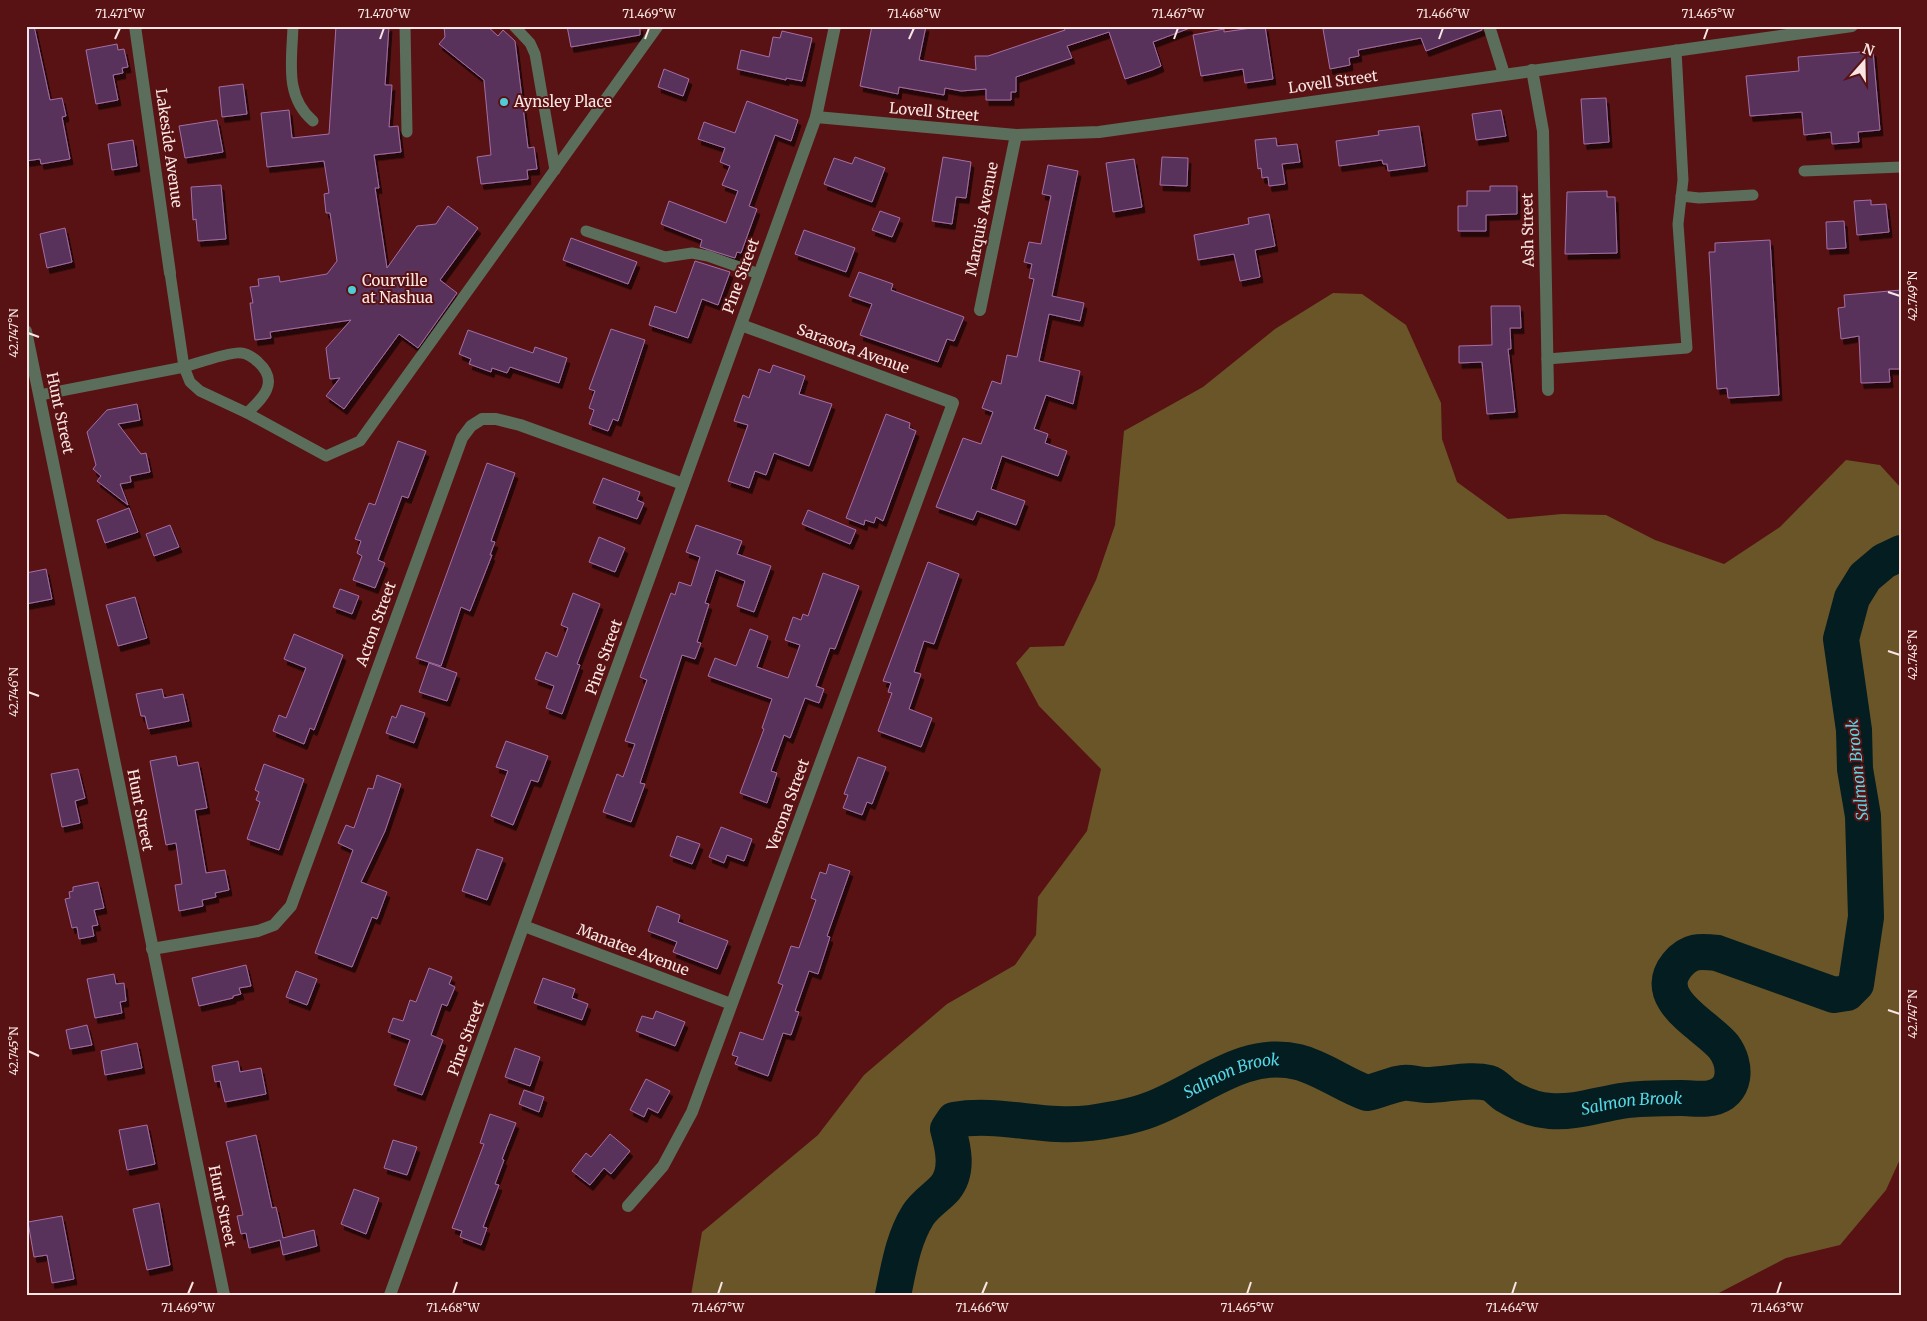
<svg xmlns="http://www.w3.org/2000/svg" width="1927" height="1321" font-family="Merriweather,serif">
<style>
.green{fill:#695528}
.lines{fill:none;stroke-linecap:round;stroke-linejoin:round}
.river{stroke:#031d20;stroke-width:36}
.building{fill:#58315a;stroke:#a36ea6;filter:url(#shadow)}
.lane{stroke:#5b6e5b;stroke-width:11}
.street{stroke:#5b6e5b;stroke-width:12}
.ticks{fill:none;stroke:#f9e6e4;stroke-width:2}
.poi-dot{fill:#52cbd8;stroke:#591213;stroke-width:2}
.labels{text-anchor:middle;stroke-width:4;stroke-linejoin:round;paint-order:stroke}
.street-label{font-size:15px;fill:#f9e6e4;stroke:#591213}
.poi-label{font-size:15px;fill:#f9e6e4;stroke:#591213;text-anchor:start}
.water-label{font-size:16px;font-style:italic;fill:#57d7e5;stroke:#591213}
.neatline{fill:none;stroke:#f9e6e4;stroke-width:2}
.ticks-label{font-size:12px;text-anchor:middle;fill:#f9e6e4}
</style>
<defs>
<filter id="shadow"><feDropShadow dx="3" dy="5.5" stdDeviation="0" flood-color="#0009"/></filter>
</defs>
<rect width="100%" height="100%" fill="#591213"/>
<path class="green" d="M1333,293L1362,294L1406,325L1441,403L1442,439L1457,482L1508,519L1562,514L1606,515L1655,540L1724,564L1780,527L1846,460L1880,465L1901,488V1157L1886,1190L1840,1245L1786,1258L1715,1295H691L702,1232L818,1135L864,1075L947,1004L1015,965L1036,935L1038,897L1087,831L1101,769L1039,706L1016,663L1030,647L1064,646L1096,580L1115,525L1124,431L1203,387L1275,329Z"/>
<g class="lines">
<path class="river" id="s1" d="M893,1295C899,1267 903,1239 918,1215C925,1204 937,1197 945,1188C959,1171 953,1147 948,1129L954,1120C999,1112 1045,1129 1090,1123C1110,1120 1131,1117 1149,1110C1197,1093 1244,1048 1298,1062C1322,1068 1344,1085 1367,1093C1379,1091 1392,1084 1403,1083C1410,1082 1418,1085 1426,1085C1447,1085 1469,1078 1489,1083C1496,1085 1501,1093 1507,1096C1520,1104 1536,1110 1550,1111C1574,1113 1597,1105 1621,1101C1641,1098 1661,1098 1681,1098C1691,1098 1702,1100 1711,1098C1737,1093 1737,1065 1724,1047C1708,1026 1649,1000 1677,965C1689,950 1700,951 1717,953L1834,995L1847,993L1856,984L1866,917L1863,816L1855,769L1854,730L1841,639L1852,598L1865,577L1884,561L1901,553"/>
</g>
<g class="building">
<path d="M26,26H34L50,100L62,98L66,116L62,117L70,159L41,164L40,159L26,161Z"/>
<path d="M336,26H389L385,85H392L389,127L398,126L401,152L374,155L379,188H375L387,268L417,226L436,224L448,206L478,228L440,280L457,293L418,348L399,334L344,409L326,396L340,378L330,379L326,348L351,320L270,332L271,338L255,340L250,303H253L250,287L259,286L258,279L279,276L280,282L327,274L337,261L330,213H326L324,194L329,193L324,161L267,167L261,113L289,110L292,138L329,134Z"/>
<path d="M444,26H487L498,36L503,30L515,41L528,148L534,147L537,169L527,170L528,179L481,184L477,157L491,155L484,80L439,44L445,37Z"/>
<path d="M567,26H640V35L571,47Z"/>
<path d="M872,26H926L919,60L976,70L975,56H988L1065,30L1064,26H1189L1190,28L1153,42L1161,66L1152,70L1125,79L1109,32L1067,46L1072,58L1016,77V92H1011V100H986V89L961,91L945,88L944,95L899,87L898,94L860,86Z"/>
<path d="M1265,26L1273,79L1245,83L1243,69L1201,76L1193,35L1224,29V32Z"/>
<path d="M1337,26H1481L1482,30L1426,51L1421,38L1358,50L1359,56L1349,58L1350,65L1330,69L1323,29Z"/>
<path d="M782,31L812,38L802,81L786,78V80L737,69L741,50L769,57L773,37L780,38Z"/>
<path d="M117,44L118,50L124,49L128,67L122,68L123,73L113,75L118,100L96,104L86,50Z"/>
<path d="M1873,51L1880,130L1858,132L1859,142L1832,144L1831,132L1804,135L1802,112L1750,116L1746,76L1799,71L1798,57Z"/>
<path d="M664,69L689,79L683,96L658,87Z"/>
<path d="M243,84L247,114L222,117L219,87Z"/>
<path d="M1606,98L1609,142L1584,144L1581,99Z"/>
<path d="M747,101L798,120L791,141L775,135L749,206L757,209L741,253L737,252L735,258L700,247L702,240L661,224L669,201L726,223L738,191L722,185L730,166L720,162L725,148L698,139L704,122L735,133Z"/>
<path d="M1501,110L1506,136L1476,140L1472,114Z"/>
<path d="M217,120L223,152L185,158L179,126Z"/>
<path d="M1419,126L1425,166L1388,171L1387,164H1383L1382,160L1339,166L1336,141L1379,135L1378,131Z"/>
<path d="M1276,138L1277,146L1297,144L1300,162L1282,164L1285,184L1269,186L1268,177L1262,178L1261,168L1258,169L1255,140Z"/>
<path d="M133,140L137,166L112,170L108,144Z"/>
<path d="M855,157L885,168L872,202L824,184L834,158L852,164Z"/>
<path d="M943,157L971,162L966,198L956,197L952,224L932,221Z"/>
<path d="M1162,157L1188,158L1187,186L1160,185Z"/>
<path d="M1134,159L1142,207L1113,212L1106,163Z"/>
<path d="M1048,165L1078,171L1052,296L1084,303L1080,321L1049,314L1039,361L1080,371L1073,404L1046,395L1034,429L1048,434L1045,443L1067,451L1058,476L1002,456L991,489L1025,501L1016,525L977,511L973,520L936,507L963,438L981,444L993,412L982,408L992,381L1001,384L1007,355L1017,357L1034,279L1029,278L1032,264L1024,262L1029,242L1041,244L1051,196L1042,194Z"/>
<path d="M221,185L226,239L198,241L196,219L193,220L191,187Z"/>
<path d="M1490,186H1517V214L1486,215V231H1458V206H1467V191H1490Z"/>
<path d="M1607,191V197H1615L1617,253L1565,254L1567,192Z"/>
<path d="M1871,200V205L1886,204L1889,232L1857,235L1854,201Z"/>
<path d="M880,211L900,218L892,237L872,230Z"/>
<path d="M1269,214L1275,246L1255,250L1260,277L1240,281L1234,254L1198,260L1194,235L1249,224L1248,218Z"/>
<path d="M1844,221L1846,248L1827,249L1826,222Z"/>
<path d="M65,228L72,262L47,268L40,234Z"/>
<path d="M804,230L855,248L846,272L795,254Z"/>
<path d="M571,238L637,262L628,284L563,260Z"/>
<path d="M1770,240L1779,395L1728,398L1727,388L1717,389L1709,252H1715V243Z"/>
<path d="M695,261L730,272L718,305L702,299L688,338L649,325L655,306L676,313Z"/>
<path d="M859,272L893,284L891,290L964,317L954,341L947,339L938,362L860,335L872,304L849,296Z"/>
<path d="M1901,290V369H1889L1890,382L1861,383L1859,336L1841,339L1838,308L1845,307L1844,295Z"/>
<path d="M1491,306H1520L1521,328H1510L1511,349H1508L1515,412L1487,414L1482,362L1459,363V346L1492,345Z"/>
<path d="M611,329L645,340L618,421L613,419L608,431L589,424L594,410L589,408L595,391L589,389Z"/>
<path d="M468,330L533,353L535,347L567,358L559,383L510,367L507,373L492,368L491,372L469,364L471,359L459,354Z"/>
<path d="M773,365L805,376L799,394L832,404L809,466L774,453L766,475L755,471L749,488L728,481L748,425L734,421L743,395L749,398L759,369L770,373Z"/>
<path d="M137,404L140,420L118,424L141,454L146,453L150,472L130,476L131,482L120,484L128,505L97,481L101,476L93,469L96,465L87,432L107,410Z"/>
<path d="M886,414L910,423L909,428L916,431L883,521L876,517L874,523L865,520L864,525L846,518Z"/>
<path d="M398,441L426,451L408,498L402,496L378,560L385,563L375,588L353,580L362,556L357,553L361,541L355,539L369,503L375,505Z"/>
<path d="M487,463L515,473L491,541L495,542L490,555H492L470,611L461,607L441,666L416,658Z"/>
<path d="M603,478L640,492L637,500L644,503L637,519L593,503Z"/>
<path d="M129,508L138,532L105,543L97,520Z"/>
<path d="M808,510L856,530L850,544L802,524Z"/>
<path d="M170,525L179,547L154,556L146,534Z"/>
<path d="M696,525L742,541L737,554L771,566L754,612L737,606L745,581L716,570L705,603L709,604L697,642L701,643L695,659L682,655L640,783L645,784L631,822L603,812L617,774L623,777L635,744L625,741L647,680L640,677L671,593L675,595L679,582L691,586L700,557L686,552Z"/>
<path d="M599,537L625,548L615,572L589,562Z"/>
<path d="M928,562L959,574L934,644L924,641L914,672L921,674L909,709L932,718L921,747L878,731L892,693L888,692L891,683L883,681Z"/>
<path d="M46,569L52,599L26,604V573Z"/>
<path d="M823,573L859,586L835,649L830,648L816,686L824,689L819,703L805,698L790,738L784,735L771,771L777,773L767,803L740,793L764,729L762,728L772,699L708,676L715,658L736,666L750,629L768,636L757,667L788,678L800,645L785,640L793,617L801,620L803,614L808,616Z"/>
<path d="M340,589L359,596L352,614L333,607Z"/>
<path d="M573,593L600,604L577,664L580,665L562,714L546,708L554,686L535,679L546,652L557,657L568,628L561,625Z"/>
<path d="M135,597L147,638L118,646L106,605Z"/>
<path d="M294,634L343,655L314,730L310,728L304,744L273,731L279,715L286,718L306,668L284,659Z"/>
<path d="M429,663L457,673L447,701L419,692Z"/>
<path d="M162,689L164,698L183,694L189,721L148,729L145,716H141L136,694Z"/>
<path d="M401,705L425,713L414,743L386,733L392,716L396,718Z"/>
<path d="M506,741L548,756L538,782L531,780L513,825L491,816L508,771L496,767Z"/>
<path d="M176,756L178,766L198,762L207,808L195,810L206,873L225,870L229,890L215,893L216,897L202,900L203,906L179,911L175,885L182,884L176,843L166,845L150,761Z"/>
<path d="M858,757L886,767L872,804L867,802L862,815L843,808L848,795L844,794Z"/>
<path d="M264,764L304,779L279,850L247,839L260,802L256,800L259,792L255,790Z"/>
<path d="M78,769L85,798L75,801L80,823L62,827L51,774Z"/>
<path d="M377,775L401,784L385,831L361,882L387,892L377,919L372,917L352,967L315,953L353,850L338,843L346,825L354,828L368,788L373,789Z"/>
<path d="M721,827L752,839L744,861L727,855L724,863L709,857Z"/>
<path d="M677,836L700,844L692,864L670,856Z"/>
<path d="M477,849L503,858L487,900L462,891Z"/>
<path d="M829,864L850,871L827,936L830,937L818,974L809,971L795,1011L799,1012L791,1035L783,1033L768,1076L735,1064L738,1057L732,1055L740,1032L763,1040L783,985L778,983L791,946L799,948L816,900L811,898L820,872L826,874Z"/>
<path d="M98,882L104,908L94,910L98,925L92,926L94,936L79,939L77,927L72,928L65,899L70,898L69,892L73,891V887Z"/>
<path d="M657,906L680,915L678,922L728,941L717,969L673,952L677,942L648,931Z"/>
<path d="M246,965L251,986L239,988L241,994L233,996V998L199,1006L192,978Z"/>
<path d="M429,968L452,977L449,984L455,987L447,1006L442,1004L431,1035L443,1040L422,1095L394,1085L410,1040L388,1032L393,1018L403,1021L410,1000L416,1002Z"/>
<path d="M296,971L317,979L307,1005L286,997Z"/>
<path d="M114,974L116,984L124,983L126,1001L120,1002L122,1013L95,1018L87,979Z"/>
<path d="M543,978L575,989L572,998L588,1004L582,1020L534,1003Z"/>
<path d="M656,1011L685,1022L675,1046L636,1031L642,1016L653,1019Z"/>
<path d="M87,1025L92,1045L70,1049L66,1030Z"/>
<path d="M137,1043L142,1068L105,1075L101,1051Z"/>
<path d="M515,1048L540,1057L530,1086L505,1077Z"/>
<path d="M238,1061L240,1072L261,1068L266,1094L225,1102L220,1081L215,1082L212,1066Z"/>
<path d="M646,1079L670,1091L658,1113L648,1108L644,1117L630,1110Z"/>
<path d="M524,1090L544,1097L539,1112L519,1104Z"/>
<path d="M490,1114L516,1123L502,1159L504,1160L495,1184L499,1185L483,1227L487,1228L481,1245L460,1237L462,1231L452,1228L484,1144L480,1143Z"/>
<path d="M147,1125L155,1164L127,1170L119,1130Z"/>
<path d="M610,1134L630,1151L611,1174L604,1168L590,1185L572,1171L586,1153L591,1157Z"/>
<path d="M256,1135L272,1208L276,1207L283,1238L314,1230L317,1246L283,1255L280,1240L249,1248L246,1233L241,1234L237,1216L243,1215L226,1142Z"/>
<path d="M393,1140L417,1147L407,1175L384,1168Z"/>
<path d="M354,1189L379,1198L366,1234L341,1224Z"/>
<path d="M159,1203L170,1265L147,1270L133,1209Z"/>
<path d="M62,1216L74,1279L52,1283L47,1255L34,1257L28,1222Z"/>
</g>
<g class="lines">
<g class="lane">
<path d="M293,26C292,61 284,96 313,121"/>
<path d="M405,26L407,132"/>
<path d="M514,26L530,43L535,54L555,170"/>
<path d="M1804,171L1901,167"/>
<path d="M1681,196L1699,198L1753,195"/>
<path d="M586,231L665,257L692,253L708,256L759,274"/>
<path d="M170,273L184,367C195,364 231,351 241,353C246,353 254,358 258,362C280,382 263,398 247,413"/>
<path d="M1547,359L1687,348L1678,224L1683,180L1676,50"/>
<path d="M40,395L184,367L190,382L200,391L247,413L326,456L360,441L658,26"/>
</g>
<g class="street">
<path d="M135,26L170,273"/>
<path d="M1489,26L1504,74"/>
<path d="M1532,70L1543,131L1548,390"/>
<path d="M816,117L1016,135L1099,132L1852,26"/>
<path d="M980,310L1016,135"/>
<path d="M26,331L224,1295"/>
<path d="M524,926L731,1004"/>
<path d="M152,949L258,931L274,925L291,906L462,438L471,426L482,419H496L520,425L683,484"/>
<path d="M628,1206L663,1166L692,1112L953,403L741,325"/>
<path d="M390,1295L816,117L835,26"/>
</g>
</g>
<path class="ticks" d="M115,39L120,28M380,39L384,28M645,39L649,28M909,39L914,28M1174,39L1178,28M1439,39L1443,28M1704,39L1708,28M1888,292L1900,296M28,333L39,337M1888,651L1900,655M28,692L39,696M1888,1010L1900,1014M28,1051L39,1056M188,1294L193,1282M453,1294L457,1282M718,1294L722,1282M982,1294L987,1282M1247,1294L1251,1282M1512,1294L1516,1282M1777,1294L1781,1282"/>
<g class="poi-dot">
<circle cx="504" cy="102" r="5"/>
<circle cx="352" cy="290" r="5"/>
</g>
<g class="labels">
<g class="street-label">
<text transform="translate(1333 82) rotate(-8)" y="5">Lovell Street</text>
<text transform="translate(934 112) rotate(5)" y="5">Lovell Street</text>
<text transform="translate(169 148) rotate(82)" y="5">Lakeside Avenue</text>
<text transform="translate(982 219) rotate(-79)" y="5">Marquis Avenue</text>
<text transform="translate(1528 230) rotate(-91)" y="5">Ash Street</text>
<text transform="translate(741 276) rotate(-70)" y="5">Pine Street</text>
<text transform="translate(853 349) rotate(20)" y="5">Sarasota Avenue</text>
<text transform="translate(60 413) rotate(78)" y="5">Hunt Street</text>
<text transform="translate(376 624) rotate(-70)" y="5">Acton Street</text>
<text transform="translate(604 657) rotate(-70)" y="5">Pine Street</text>
<text transform="translate(788 805) rotate(-70)" y="5">Verona Street</text>
<text transform="translate(140 810) rotate(79)" y="5">Hunt Street</text>
<text transform="translate(633 950) rotate(21)" y="5">Manatee Avenue</text>
<text transform="translate(466 1038) rotate(-70)" y="5">Pine Street</text>
<text transform="translate(222 1206) rotate(78)" y="5">Hunt Street</text>
</g>
<g class="poi-label">
<text x="514" y="107">Aynsley Place</text>
<text x="362" y="286">Courville<tspan x="362" dy="17">at Nashua</tspan></text>
</g>
<g class="water-label">
<text transform="translate(1857 770) rotate(-96)" y="6">Salmon Brook</text>
<text dy="6" stroke="none"><textPath href="#s1" startOffset="482">Salmon Brook</textPath></text>
<text dy="6" stroke="none"><textPath href="#s1" startOffset="902">Salmon Brook</textPath></text>
</g>
</g>
<rect width="1927" height="1321" fill="none" stroke="#591213" stroke-width="55"/>
<g transform="translate(1864 62) rotate(20)" stroke="#591213" stroke-width="4" paint-order="stroke">
<path d="M0-4L9 19L0 12L-9 19Z" fill="#f9e6e4"/>
<text y="-8" font-size="14" font-weight="bold" text-anchor="middle" fill="#f9e6e4">N</text>
</g>
<rect x="28" y="28" width="1872" height="1266" class="neatline"/>
<g class="ticks-label">
<text x="120" y="18">71.471°W</text>
<text x="384" y="18">71.470°W</text>
<text x="649" y="18">71.469°W</text>
<text x="914" y="18">71.468°W</text>
<text x="1178" y="18">71.467°W</text>
<text x="1443" y="18">71.466°W</text>
<text x="1708" y="18">71.465°W</text>
<text transform="translate(1913 296) rotate(-90)" y="4">42.749°N</text>
<text transform="translate(14 333) rotate(-90)" y="4">42.747°N</text>
<text transform="translate(1913 655) rotate(-90)" y="4">42.748°N</text>
<text transform="translate(14 692) rotate(-90)" y="4">42.746°N</text>
<text transform="translate(1913 1014) rotate(-90)" y="4">42.747°N</text>
<text transform="translate(14 1051) rotate(-90)" y="4">42.745°N</text>
<text x="188" y="1312">71.469°W</text>
<text x="453" y="1312">71.468°W</text>
<text x="718" y="1312">71.467°W</text>
<text x="982" y="1312">71.466°W</text>
<text x="1247" y="1312">71.465°W</text>
<text x="1512" y="1312">71.464°W</text>
<text x="1777" y="1312">71.463°W</text>
</g>
</svg>
